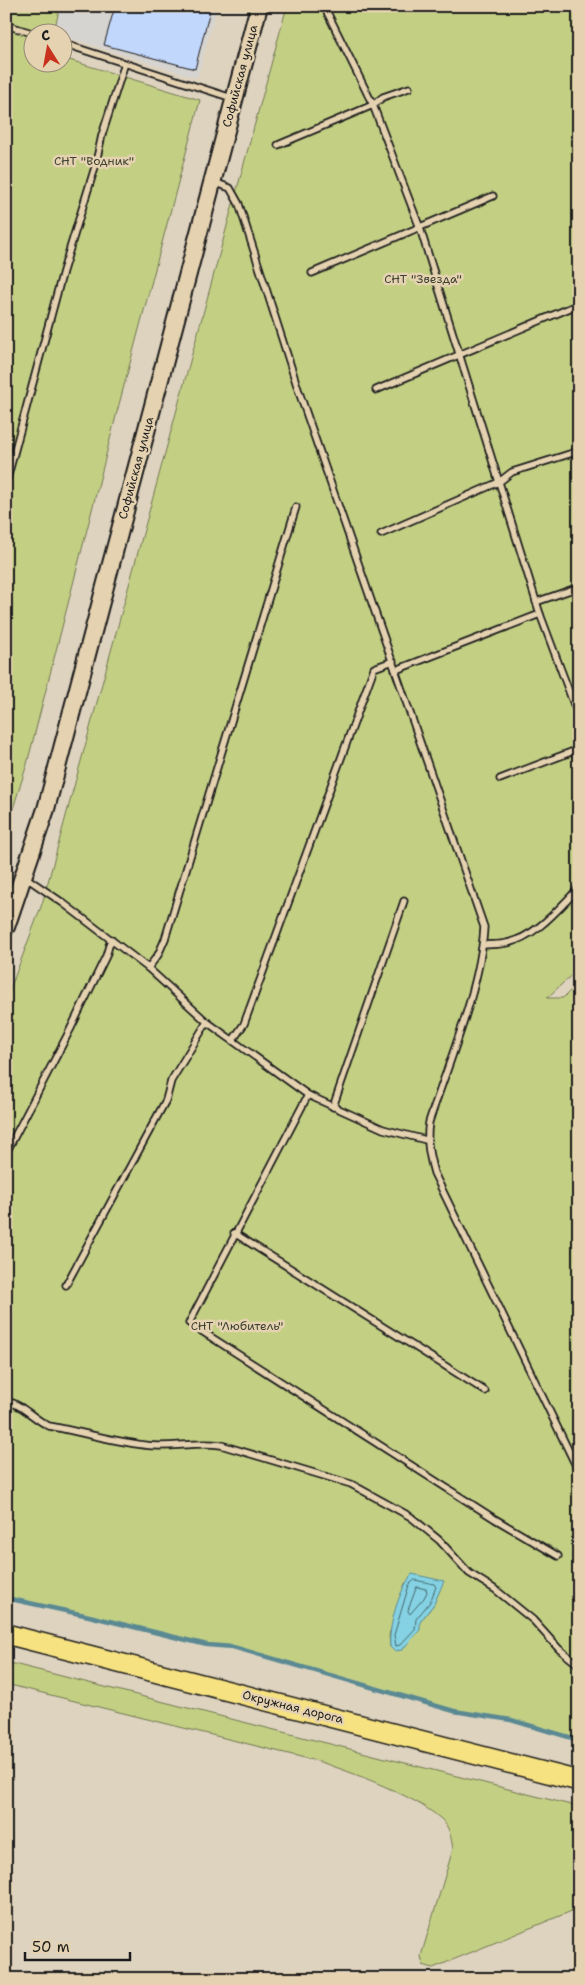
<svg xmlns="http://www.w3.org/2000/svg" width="585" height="1985" font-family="'Shantell Sans',sans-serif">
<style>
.built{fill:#d6d4d1}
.green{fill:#c3d084;stroke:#707650;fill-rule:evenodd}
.water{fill:#84d2e3;stroke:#5a8993}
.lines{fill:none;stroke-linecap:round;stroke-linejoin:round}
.shore{stroke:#46656c;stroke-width:1}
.stream{stroke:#5a8993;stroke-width:4.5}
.building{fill:#c2d7fc;stroke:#1c1c1c}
.lane-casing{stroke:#1c1c1c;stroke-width:9}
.secondary-casing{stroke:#1c1c1c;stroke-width:20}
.primary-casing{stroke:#1c1c1c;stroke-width:22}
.lane{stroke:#e5d2b0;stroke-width:5.5}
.secondary{stroke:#e5d2b0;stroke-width:16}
.primary{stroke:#f7e281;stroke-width:19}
.labels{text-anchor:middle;stroke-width:5;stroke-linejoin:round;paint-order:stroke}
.street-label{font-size:12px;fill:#1c1c1c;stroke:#e5d2b0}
.park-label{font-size:12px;fill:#3d4031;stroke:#e5d2b0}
</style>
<rect width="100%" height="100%" fill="#ded3bf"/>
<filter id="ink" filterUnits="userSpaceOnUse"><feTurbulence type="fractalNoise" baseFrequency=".02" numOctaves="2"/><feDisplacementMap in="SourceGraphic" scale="10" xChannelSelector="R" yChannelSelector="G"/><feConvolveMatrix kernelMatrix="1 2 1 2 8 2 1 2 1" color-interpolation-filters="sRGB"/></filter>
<g filter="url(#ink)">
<path class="built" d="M60,6H217L197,78L63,36L62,32H54Z"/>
<g class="green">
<path d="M6,6H60L54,32H32V62H62L63,58L200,100L117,412L27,764L6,831Z"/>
<path d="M287,6H579V968L547,998H563L579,982V1740L512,1720L454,1711L233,1647L207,1645L89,1616L6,1598V1000L42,904ZM405,1583L434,1604L420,1622L390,1647L389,1635Z"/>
<path d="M6,1662L579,1807V1908L433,1968L423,1965L421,1956L453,1849C451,1838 450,1826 440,1818C413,1795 352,1772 317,1761L6,1684Z"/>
</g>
<path class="water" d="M412,1574L444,1581L434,1604L420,1622V1630L402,1650L394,1651L390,1647C388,1627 399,1590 412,1574Z"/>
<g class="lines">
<g class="shore">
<path d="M415,1580L434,1584L436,1587L430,1602L416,1619L415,1629L400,1645L396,1646L394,1635L409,1585Z"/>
<path d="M417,1587L426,1589L427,1592L424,1598L410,1614L408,1611Z"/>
</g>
<path class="stream" d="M6,1598L89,1616L207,1645L233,1647L454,1711L511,1720L579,1740"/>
</g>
<path class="building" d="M115,6H211L195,69L104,45Z"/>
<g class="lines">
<g class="lane-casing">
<g id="lane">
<path d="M324,6L373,105L420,228L540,614L579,718"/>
<path d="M6,25L32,33"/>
<path d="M62,43L232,98"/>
<path d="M278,145L373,105L383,97L409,88"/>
<path d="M214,182L230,188L239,204L299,392L484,927C481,987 448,1064 429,1122C426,1141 429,1155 434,1173L579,1472"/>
<path d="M312,273L493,196"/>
<path d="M376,390L577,305"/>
<path d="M6,483L63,271L95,167L102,135L125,63"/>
<path d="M381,534L499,482L512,472L579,451"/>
<path d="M536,602L579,587"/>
<path d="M396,670L540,614"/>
<path d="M500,779L579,749"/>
<path d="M25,877L63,903L148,968L207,1022L308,1095L383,1129L426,1140"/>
<path d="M483,945C491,944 499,945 507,943C536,937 559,908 579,888"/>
<path d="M148,968L158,955L165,939L296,507"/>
<path d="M233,1040L244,1024L374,668L393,661"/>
<path d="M308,1095L189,1323L495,1519L558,1556"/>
<path d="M333,1107L404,901"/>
<path d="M6,1153L70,1030L106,956L111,939"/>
<path d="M234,1233L485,1391"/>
<path d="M66,1285L166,1100L171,1081L207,1022"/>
<path d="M6,1401C24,1405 33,1419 49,1426C81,1432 112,1441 144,1445C170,1449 195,1441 221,1445L351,1484L411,1517L439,1540L469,1573L496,1590L533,1620L559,1649L579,1665"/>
</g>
</g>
<g class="secondary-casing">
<path id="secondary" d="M6,927L46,809L259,6"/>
</g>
<g class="primary-casing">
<path id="primary" d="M6,1634L579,1781"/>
</g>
<use href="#lane" class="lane"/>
<use href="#secondary" class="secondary"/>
<use href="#primary" class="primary"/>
</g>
</g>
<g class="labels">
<g class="street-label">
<text transform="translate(240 76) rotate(-75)" y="4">Софийская улица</text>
<text transform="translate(136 468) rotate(-75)" y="4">Софийская улица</text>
<text transform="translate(293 1707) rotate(14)" y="4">Окружная дорога</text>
</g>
<g class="park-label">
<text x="94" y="165">СНТ "Водник"</text>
<text x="423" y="283">СНТ "Звезда"</text>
<text x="237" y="1330">СНТ "Любитель"</text>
</g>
</g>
<rect width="585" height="1985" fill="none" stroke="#e5d2b0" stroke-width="25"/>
<rect x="12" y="12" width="560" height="1960" fill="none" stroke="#1c1c1c" stroke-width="2" filter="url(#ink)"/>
<g transform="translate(48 48) rotate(349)"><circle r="24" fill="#e5d2b0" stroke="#958975"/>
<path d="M0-4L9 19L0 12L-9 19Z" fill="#c8321e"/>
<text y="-8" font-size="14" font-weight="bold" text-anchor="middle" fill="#1c1c1c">С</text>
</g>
<path d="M25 1952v8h105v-8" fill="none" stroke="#1c1c1c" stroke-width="2.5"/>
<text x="32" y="1952" font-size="15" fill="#1c1c1c" stroke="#e5d2b0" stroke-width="4" paint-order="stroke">50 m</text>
</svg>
